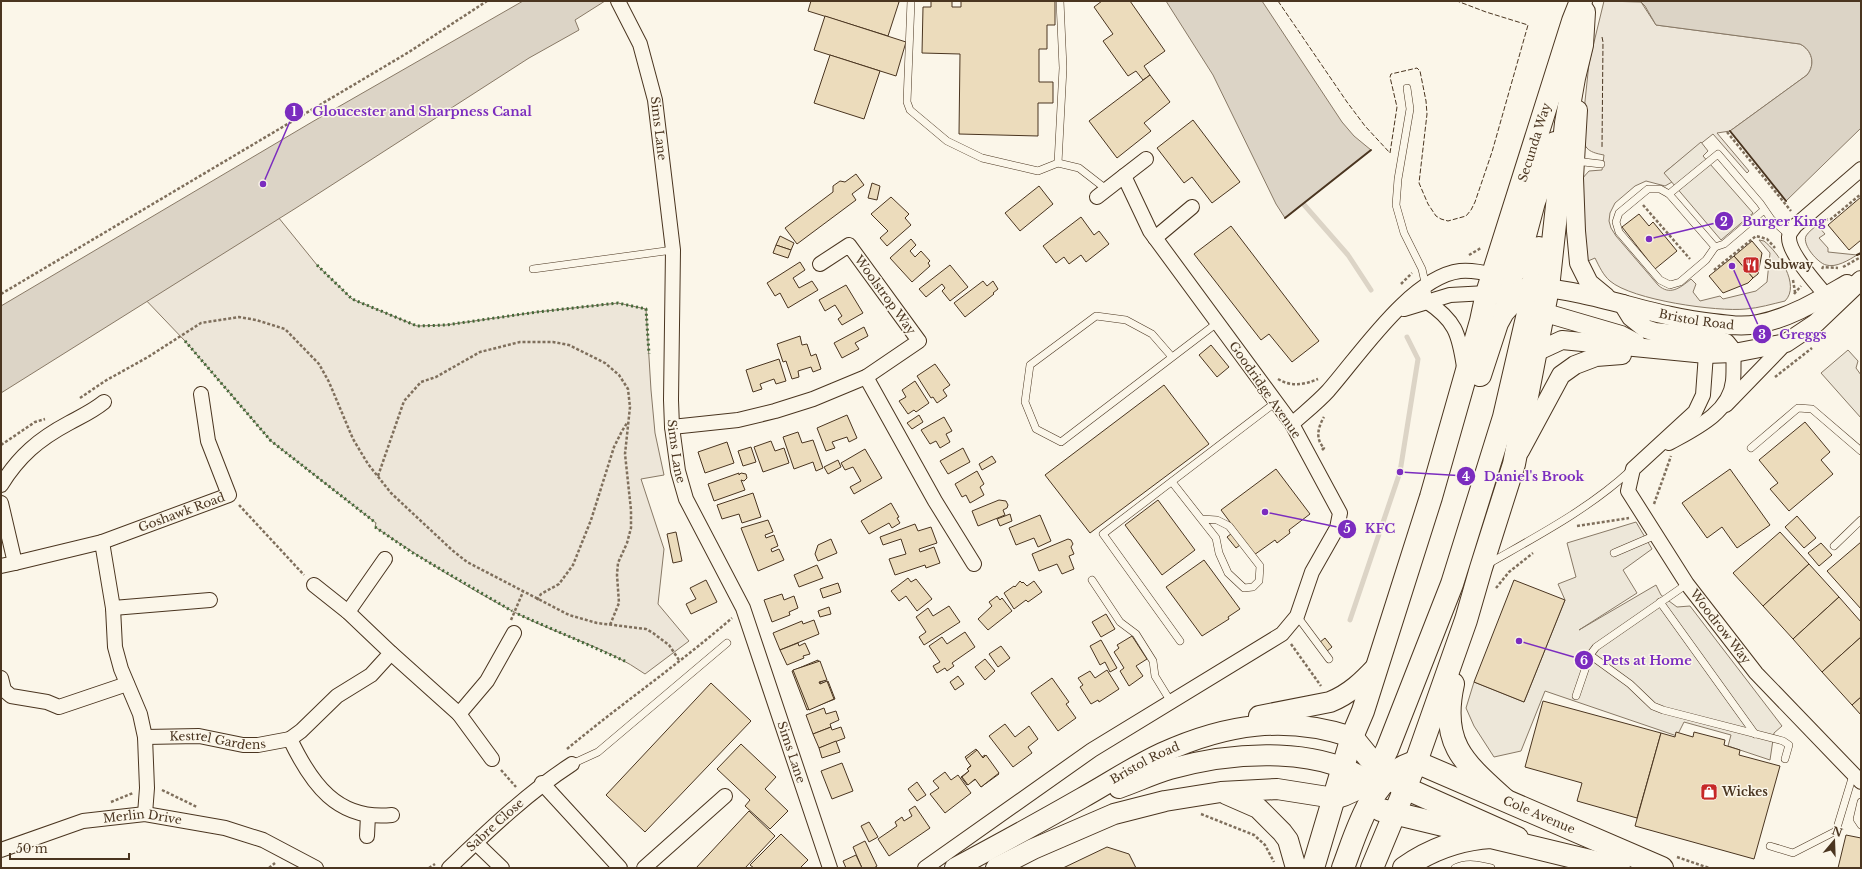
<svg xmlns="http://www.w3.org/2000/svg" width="1862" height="869" font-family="'Libre Baskerville',serif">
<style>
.green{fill:#ede6d9;stroke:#887966}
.parking{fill:#ede7d9;stroke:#887966}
.water{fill:#dcd4c6;stroke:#887966}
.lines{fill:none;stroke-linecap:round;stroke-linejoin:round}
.stream{stroke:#dcd4c6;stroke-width:5}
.building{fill:#ecdcbc;stroke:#4a3520}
.service-casing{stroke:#4a3520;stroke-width:8}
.minor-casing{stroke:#4a3520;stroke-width:16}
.tertiary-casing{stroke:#4a3520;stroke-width:20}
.secondary-casing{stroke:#4a3520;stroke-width:22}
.primary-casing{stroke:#4a3520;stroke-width:24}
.trunk-casing{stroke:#4a3520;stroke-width:24}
.path{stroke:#7f6f5c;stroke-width:2.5;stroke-dasharray:3 2;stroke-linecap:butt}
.service{stroke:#fbf6e9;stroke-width:7}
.minor{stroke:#fbf6e9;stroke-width:14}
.tertiary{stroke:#fbf6e9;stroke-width:18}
.secondary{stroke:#fbf6e9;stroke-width:20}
.primary{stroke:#fbf6e9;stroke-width:22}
.trunk{stroke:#fbf6e9;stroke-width:22}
.hedge{stroke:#436837;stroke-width:3;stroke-dasharray:2 3;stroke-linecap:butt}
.fence{stroke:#4a3520;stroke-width:1;stroke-dasharray:5 2;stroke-linecap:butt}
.wall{stroke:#4a3520;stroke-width:2}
.labels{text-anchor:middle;stroke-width:3;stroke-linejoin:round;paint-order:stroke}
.street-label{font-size:12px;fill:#4a3520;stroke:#fbf6e9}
.poi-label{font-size:12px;font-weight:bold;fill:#4a3520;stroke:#fbf6e9;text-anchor:start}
.leader{fill:none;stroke:#7b2cbf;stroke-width:1.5}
.callout-dot{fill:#7b2cbf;stroke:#fbf6e9;stroke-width:1.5}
.mark-label{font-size:12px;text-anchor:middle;font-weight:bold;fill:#fff}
.callout-label{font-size:13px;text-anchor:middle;font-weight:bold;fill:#7b2cbf;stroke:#fbf6e9;stroke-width:3;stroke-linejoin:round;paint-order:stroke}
</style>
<rect width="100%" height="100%" fill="#fbf6e9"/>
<g class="green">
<path d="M1604,1L1641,2L1656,25L1800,44C1812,50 1816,64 1807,75L1730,131L1717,133L1749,171L1747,173L1713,134L1665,172L1672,182L1665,186L1646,181L1635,186L1615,203L1610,213L1609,221L1611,228L1616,236L1658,285C1670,296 1680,288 1691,279L1696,284L1693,292L1700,301L1720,296L1723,299L1756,291L1767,282L1770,253L1759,240L1764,241C1778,252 1801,285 1785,301C1772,304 1759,308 1746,309C1717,312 1632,300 1610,281C1603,275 1599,266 1595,258L1588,261L1585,251L1581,180L1589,171L1602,170L1604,155C1587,152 1583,148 1582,130L1589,63Z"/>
<path d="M274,212L317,265L352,299L417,326L446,325L537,312L618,303L646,309L651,390L655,433L664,475L641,479L664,549L658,604L689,641L645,674C607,647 560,636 518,614C469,589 421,558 375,527L376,523L271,441L185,341L141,295Z"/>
<path d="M1817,225L1825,234L1819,238L1828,248V252L1857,255C1849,260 1836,268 1826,265C1818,263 1802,245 1806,236C1808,232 1814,228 1817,225Z"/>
</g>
<g class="parking">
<path d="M1701,142L1708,151L1703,156L1753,213L1721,240L1664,173Z"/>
<path d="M1848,350L1858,361L1856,368L1861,375V418L1821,373Z"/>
<path d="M1636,522L1652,549L1623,570L1637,593L1579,630L1656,585L1661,595L1677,607L1690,606L1782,726L1774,733L1770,760L1728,746L1731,735L1684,722L1677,736L1545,691L1521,751L1494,757L1474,726L1466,708L1474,682L1524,702L1565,600L1558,584L1576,577L1567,543Z"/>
</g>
<g class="water">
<path d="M523,1H605L575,20L579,30L529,58L296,208L1,393V306L312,122Z"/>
<path d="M1166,1H1262L1342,122L1354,136L1371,150L1285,218L1276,204L1213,75Z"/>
<path d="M1640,1H1861V128L1786,201L1730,131L1807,75C1816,64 1812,50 1800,44L1656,25L1645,6Z"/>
</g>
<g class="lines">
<g class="stream">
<path d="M1299,199L1348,255L1371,290"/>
<path d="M1350,620L1400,472L1418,359L1407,337"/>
</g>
</g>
<g class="building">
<path d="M811,1H896L899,2L888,36L808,11Z"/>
<path d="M931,1H952V7H961V1H1055V25H1047V49H1039V82H1053V103H1038V136L959,134L960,54L922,53L923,7H931Z"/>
<path d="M1102,1H1130L1165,51L1144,66L1150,75L1143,80L1136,71L1128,76L1103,41L1113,34L1094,7Z"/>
<path d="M825,16L906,42L896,76L814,50Z"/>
<path d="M830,55L880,71L864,119L814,103Z"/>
<path d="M1150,75L1170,102L1144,123L1151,131L1117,158L1089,121Z"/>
<path d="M1193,120L1240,182L1212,203L1192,177L1184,183L1157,148Z"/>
<path d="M856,174L864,185L852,194L856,200L797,244L785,228L833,192V186L840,181L845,182Z"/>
<path d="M872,183L880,186L877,200L868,198Z"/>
<path d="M1039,186L1053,204L1020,231L1005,213Z"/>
<path d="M891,197L909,214L905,218L911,225L887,246L880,238L888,231L871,214Z"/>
<path d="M1861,197V240L1849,250L1828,225Z"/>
<path d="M1639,214L1649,226L1653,222L1677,251L1655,269L1622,227Z"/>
<path d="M1081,217L1094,235L1099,231L1109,244L1086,262L1081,255L1069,264L1064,257L1056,263L1043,246Z"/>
<path d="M1231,226L1319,341L1292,362L1269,334L1261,340L1194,254Z"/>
<path d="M780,236L794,243L791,250L776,245Z"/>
<path d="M911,239L916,245L910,251L915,257L921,251L930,261L928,263L930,266L912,282L890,258Z"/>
<path d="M1752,241L1762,253L1758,274L1753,278L1734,256Z"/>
<path d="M776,245L791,250L788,258L773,253Z"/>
<path d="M1734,256L1753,278L1748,283L1723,293L1709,276Z"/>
<path d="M800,262L805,270L793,278L799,288L812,281L818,290L788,308L780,293L775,296L767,283Z"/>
<path d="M950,265L968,287L950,301L942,291L945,288L942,284L926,297L919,289Z"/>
<path d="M983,281L987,286L993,281L998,289L993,293L994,294L965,317L954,303Z"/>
<path d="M846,285L863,313L842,325L838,319L842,316L835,305L825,311L819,300Z"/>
<path d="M864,327L868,336L855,343L859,349L842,358L834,343Z"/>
<path d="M800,336L802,345L807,344L811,356L816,354L821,369L813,372L811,367L798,371L799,377L792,379L786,361L783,362L777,344Z"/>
<path d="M1211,345L1229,367L1217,377L1199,355Z"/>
<path d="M779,359L786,381L776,384L774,379L760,384L762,389L753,392L746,370Z"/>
<path d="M935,364L950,385L943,390L947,396L937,403L933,397L931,398L917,376Z"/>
<path d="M915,381L929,403L916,412L914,410L908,414L899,401L906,397L902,390Z"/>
<path d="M1164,385L1209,444L1090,533L1045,475Z"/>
<path d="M847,415L857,438L849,442L847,437L832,442L835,448L826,451L817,428Z"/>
<path d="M919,415L923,422L912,429L907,423Z"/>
<path d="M944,417L952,431L946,434L950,442L940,448L936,441L930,444L921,430Z"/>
<path d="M1805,422L1830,452L1821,460L1833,474L1789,511L1770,489L1778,483L1759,460Z"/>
<path d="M798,432L802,443L813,440L823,468L816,471L813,462L794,469L783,437Z"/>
<path d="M771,441L775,451L784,448L789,463L763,472L754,447Z"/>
<path d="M727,442L734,463L705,473L698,452Z"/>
<path d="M751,447L756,462L743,466L738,451Z"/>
<path d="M963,448L970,462L948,474L940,461Z"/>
<path d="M865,449L882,478L854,494L850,487L861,481L853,467L845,470L841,463Z"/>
<path d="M992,456L996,462L982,470L979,464Z"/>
<path d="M838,460L841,467L828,474L824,467Z"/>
<path d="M1276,469L1310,514L1289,530L1290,533L1277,543L1275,540L1254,555L1244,542L1236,548L1227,537L1236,530L1221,510Z"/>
<path d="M1730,469L1770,525L1737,548L1722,527L1707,538L1682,503Z"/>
<path d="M977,471L984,484L980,487L984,495L970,503L966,495L962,497L955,484Z"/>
<path d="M739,473V475L741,473L746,474L747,478L744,481L741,480L745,490L714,501L708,484Z"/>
<path d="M753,493L761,517L742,523L739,514L722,519L717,505Z"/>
<path d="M999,500L1006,501L1008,505L1007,508L1003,510L1005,515L978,526L972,511Z"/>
<path d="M1158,500L1195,550L1162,575L1125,525Z"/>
<path d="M891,503L899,517L897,518L900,523L892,528L889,523L869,534L861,521Z"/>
<path d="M1010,514L1012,521L1000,526L997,519Z"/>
<path d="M1040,515L1051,541L1038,547L1034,538L1016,545L1009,528Z"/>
<path d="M1797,516L1816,538L1804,548L1785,527Z"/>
<path d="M768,520L773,532L765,535L766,538L774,535L778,546L771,549L772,552L779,549L784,560L758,571L741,528Z"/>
<path d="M915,524L918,531L931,527L937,543L919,549L920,552L934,547L940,563L926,568L925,565L895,575L889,559L906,554L901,539L883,545L880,537Z"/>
<path d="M676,532L682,561L673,563L667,534Z"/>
<path d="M1780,532L1809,564L1763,606L1733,573Z"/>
<path d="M831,539L837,553L818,561L815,554L818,545Z"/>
<path d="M1068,539L1071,540L1073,544L1071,547L1074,554L1069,556L1074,569L1062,574L1057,564L1039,571L1032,554Z"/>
<path d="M1861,542V609L1827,571Z"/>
<path d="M1821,543L1832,555L1819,566L1808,553Z"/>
<path d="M1204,560L1240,609L1228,617L1229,619L1202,636L1166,587Z"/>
<path d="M1809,564L1839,597L1793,639L1763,606Z"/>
<path d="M817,565L823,578L799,587L794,575Z"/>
<path d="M908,578L911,582L916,579L932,599L917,611L906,596L899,601L891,591Z"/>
<path d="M706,580L717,602L691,614L686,604L696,599L690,588Z"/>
<path d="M1514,580L1565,600L1524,702L1474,682Z"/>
<path d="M1020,581L1022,583L1023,582L1027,586L1034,581L1042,592L1028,602L1026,600L1014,609L1004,593L1014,586L1015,587Z"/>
<path d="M838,583L841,592L823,598L820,589Z"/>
<path d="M782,594L784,600L794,596L798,608L789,612L790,615L772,622L764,600Z"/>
<path d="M997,596L1000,600L1002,598L1012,611L988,630L978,619L992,606L989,602Z"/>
<path d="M1839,597L1861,622V637L1822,672L1793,639Z"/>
<path d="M949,606L960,622L924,645L919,637L926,632L916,617L928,608L933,616Z"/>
<path d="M829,607L831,614L820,617L818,611Z"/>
<path d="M1106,614L1115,629L1101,637L1092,622Z"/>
<path d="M814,620L819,634L780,650L773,633L802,621L803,624Z"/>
<path d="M965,632L975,647L952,663L954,666L947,671L945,668L937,673L933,666L940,662L929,646L942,637L947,644Z"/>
<path d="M1132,636L1147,659L1136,666L1143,676L1129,686L1120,671L1124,668L1114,652L1119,648L1117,645Z"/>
<path d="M1861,637V697L1852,705L1822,672Z"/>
<path d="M1325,638L1332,647L1326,652L1319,643Z"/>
<path d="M1101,640L1117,668L1110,672L1105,662L1100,665L1090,646Z"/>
<path d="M798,643L799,646L805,643L810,654L803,656L804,658L787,665L780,650Z"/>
<path d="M1001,646L1010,658L998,667L989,654Z"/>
<path d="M985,659L995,671L985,680L975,667Z"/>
<path d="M818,660L825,680L819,683L820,684L828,681L835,699L807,710L792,671Z"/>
<path d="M820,661L827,680L819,682L820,684L827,681L834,699L809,710L793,670Z"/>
<path d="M1107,670L1119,689L1099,702L1098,700L1091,704L1080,687L1083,685L1078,678L1090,671L1095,678Z"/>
<path d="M958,676L964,684L955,690L950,682Z"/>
<path d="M1052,678L1069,702L1066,704L1076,718L1058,731L1031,693Z"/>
<path d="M711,683L751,721L645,832L606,795Z"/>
<path d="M1861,697V715L1852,705Z"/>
<path d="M1543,701L1661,733L1637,818L1577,801L1582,783L1525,767Z"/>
<path d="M824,708L826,714L836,711L839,720L830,724L831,727L813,734L806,715Z"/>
<path d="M1005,724L1015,737L1029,726L1038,739L1028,747L1032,753L1013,767L989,736Z"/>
<path d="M831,727L832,730L841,727L845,738L819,748L813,734Z"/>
<path d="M1676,732L1693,737L1694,732L1725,740L1724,745L1740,750L1739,755L1780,766L1754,859L1635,826L1661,733L1675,737Z"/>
<path d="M836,741L840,752L822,758L819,748Z"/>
<path d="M741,744L776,777L765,789L788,811L770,829L745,806L750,800L717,769Z"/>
<path d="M976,749L982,757L985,755L999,774L981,787L976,779L967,785L961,777L969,771L968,768L971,765L965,757Z"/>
<path d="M977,750L983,758L986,755L999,773L981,787L975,779L968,785L962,777L969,771L967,769L971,766L966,759Z"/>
<path d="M842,763L853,791L832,799L821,771Z"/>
<path d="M945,772L951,780L958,775L971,793L945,813L930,794L939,788L933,781Z"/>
<path d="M917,782L926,795L917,801L908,789Z"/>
<path d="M915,806L930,828L889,856L878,839L897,826L895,822L902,817L904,821L912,816L909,810Z"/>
<path d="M749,811L775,836L745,868H696Z"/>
<path d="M869,822L878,837L869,842L861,826Z"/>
<path d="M781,834L808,860L800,868H754L750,865Z"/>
<path d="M1846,835L1861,838V868H1838Z"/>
<path d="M865,841L877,866L874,868H862L853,847Z"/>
<path d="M1107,847L1129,854L1136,868H1063Z"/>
<path d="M856,855L862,868H846L843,861Z"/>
</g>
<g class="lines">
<g class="service-casing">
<g id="service">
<path d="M911,1L907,102L910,110L947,141L982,158L1038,171L1058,163L1079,168L1106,189"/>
<path d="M1407,88L1410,109L1398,179L1396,205L1404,233L1422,269L1429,300"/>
<path d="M1575,161L1601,164"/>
<path d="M1058,163L1063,68L1060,1"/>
<path d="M1669,194L1660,189H1648L1619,213L1616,222L1619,232L1660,280L1670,285L1680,282L1706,260L1715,247"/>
<path d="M1764,210L1724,244L1715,247L1669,194L1718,154L1760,203L1771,219L1789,235"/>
<path d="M533,269L673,250"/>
<path d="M1172,357L1152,334L1126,320L1096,316L1030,365L1025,402L1036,429L1061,442L1217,323"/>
<path d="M1751,448L1798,408L1812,409L1861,451"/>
<path d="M1172,482L1216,538L1219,553L1228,573L1244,588L1253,587L1259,581L1260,566L1229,526L1217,520L1202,519"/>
<path d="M1834,546L1861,520"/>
<path d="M1614,553L1656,535"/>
<path d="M1488,564C1537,536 1589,509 1631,470"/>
<path d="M1092,580L1120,622L1136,634L1153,661L1155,676L1171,702"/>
<path d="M1660,602L1755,734"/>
<path d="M1297,616L1329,659"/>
<path d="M1180,641L1103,534L1276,402"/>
<path d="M1590,655L1630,684L1653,706L1663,710L1783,741L1789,745L1785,759"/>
<path d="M1576,696L1590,655L1596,647L1687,584"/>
<path d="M572,764L598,752L727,643"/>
<path d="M1861,802L1857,819L1861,825"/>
<path d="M1770,846L1793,853L1836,831L1853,775"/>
<path d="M1455,868C1467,862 1479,865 1491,868"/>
</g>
</g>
<g class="minor-casing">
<g id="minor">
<path id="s1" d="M618,1L640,44L655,100L673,250L671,400L672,427L678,471L686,499L743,608L830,868"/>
<path d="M1124,176L1146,159"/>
<path d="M1155,238L1192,207"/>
<path d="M1426,301C1455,320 1459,333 1464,367"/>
<path d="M1832,302C1821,289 1788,254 1789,237C1789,233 1793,229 1795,226L1861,169"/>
<path d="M1404,309L1450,295L1487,293"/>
<path id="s2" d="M1706,354L1703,395L1695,412L1633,469L1628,491L1687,584L1756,673L1861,782"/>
<path d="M866,377L935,501L974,564"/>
<path d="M1726,405L1786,343"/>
<path d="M1292,424C1304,413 1317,403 1328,391C1359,356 1411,277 1460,271C1472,270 1482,272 1493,275"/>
<path d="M672,427L738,420L775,411L813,399L866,377L919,341L849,245L820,264"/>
<path d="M1669,443C1694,429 1730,413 1733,381C1734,372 1733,363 1734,353"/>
<path d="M1,485C19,456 39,439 69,423C82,416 93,411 104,402"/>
<path d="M1,503L15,563L102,542L113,608L115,647L121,669L140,714L145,737L147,788L145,814"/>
<path id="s3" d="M102,542L229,495L208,441L201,394"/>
<path d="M1,566L15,563"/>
<path d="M113,608L210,600"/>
<path d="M348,612L385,559"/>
<path d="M391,653L459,714L487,681L514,633"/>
<path d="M1,678L4,690L11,696L47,702L59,707L127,684"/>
<path d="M459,714L492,759"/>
<path id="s4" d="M145,737L199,736L243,745H258L290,739C311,783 337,821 392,815"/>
<path d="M290,739L301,731L337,696L371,675L391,653L348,612L314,585"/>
<path d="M542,783L620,868"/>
<path d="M367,836L368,815"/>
<path d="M476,843L502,868"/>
<path id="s5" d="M1,850L83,821L145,814L225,828L263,840L316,868"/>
<path id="s6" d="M449,868C488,831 526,794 572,764"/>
<path d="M644,868L725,796"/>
<path d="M925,868L1092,750L1282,634L1297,616L1312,572L1337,528L1340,513L1292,424L1150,231L1124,176L1097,197"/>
</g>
</g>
<g class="tertiary-casing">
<g id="tertiary">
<path d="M1578,110L1574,178L1576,231L1579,263L1589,283L1606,297"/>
<path id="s7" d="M1534,287C1595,291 1652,317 1713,323C1728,325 1743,327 1758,324C1790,318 1819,300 1847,284"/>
<path d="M1623,304L1631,317L1646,329L1655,332L1715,339L1726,343L1734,353"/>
<path d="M1532,309L1621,335L1636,343"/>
<path d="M1530,360L1536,352L1562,340L1706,354L1734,353L1786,343L1816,323L1861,280"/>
<path d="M1520,451L1561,375L1575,365L1596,357L1622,355"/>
</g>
</g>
<g class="secondary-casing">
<g id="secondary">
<path d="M1259,716L1330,702C1350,694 1363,681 1377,666"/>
<path d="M1119,788C1136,782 1153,774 1170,769C1231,752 1329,743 1378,790"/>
<path d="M1226,794L1258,808L1282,832L1288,840L1296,868"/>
<path id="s8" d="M955,868C998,845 1040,822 1082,798C1109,783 1134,766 1162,753C1226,724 1285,715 1352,737"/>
<path d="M996,868L1033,849L1114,814L1165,801L1221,792L1277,789L1334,798"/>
</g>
</g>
<g class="primary-casing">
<g id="primary">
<path d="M1487,293L1500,292L1516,269L1534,202L1555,143"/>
<path d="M1480,375L1497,323L1503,312L1522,291L1532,287"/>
<path d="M1453,684C1440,743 1463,762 1504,799"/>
<path d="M1352,737C1370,759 1379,773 1405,788L1517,838"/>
<path d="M1334,798C1363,790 1374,776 1387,750L1452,584L1504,417L1529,309L1539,248"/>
<path d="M1381,810L1489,836"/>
<path id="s9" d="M1313,868L1352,737L1363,711L1431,497L1481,321L1487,293L1573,21L1581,1"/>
<path d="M1372,868L1416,762L1466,620L1481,568L1514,464L1548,288L1566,123L1574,78L1582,45L1584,12"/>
</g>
</g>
<g class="trunk-casing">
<g id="trunk">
<path id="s10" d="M1343,868C1357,831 1372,773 1416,762L1662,868"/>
<path d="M1404,868C1431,849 1458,839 1491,837L1619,868"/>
</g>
</g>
<g class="path">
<path d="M1727,132L1791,211"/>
<path d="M1643,205L1690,259"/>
<path d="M1825,220L1831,219L1861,194"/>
<path d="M1469,255L1481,248"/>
<path d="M1843,267L1861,257"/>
<path d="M1822,269L1823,267L1838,268"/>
<path d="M1714,270L1756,236L1767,239L1775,248"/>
<path d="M1793,280L1795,292"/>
<path d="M1401,284L1412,273"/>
<path d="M1,294L409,52L487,1"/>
<path d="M1794,294L1801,286"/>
<path d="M1775,377L1812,348"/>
<path d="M1278,379C1291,387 1304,385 1318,379"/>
<path d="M80,398L105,381L148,357L201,323L239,317L256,320L285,329L319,364L329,382L353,439L368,464L391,493L452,550L467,562L569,615L597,623L646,629L653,633L669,645L679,660"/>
<path d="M1,445L35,422L45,419"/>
<path d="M1322,450L1324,448C1315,439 1318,427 1324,417"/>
<path d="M378,476L404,401L421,382L436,377L480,352L520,342H553L569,345L605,363L619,375L628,389L630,407L625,454L631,510V528L627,543L618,563L617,575L619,603L610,625"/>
<path d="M1654,504L1671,456"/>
<path d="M239,505L304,575"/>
<path d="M1577,526L1629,518"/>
<path d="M1496,588L1509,572L1533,553"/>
<path d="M537,600L541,594L559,584L573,565L591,520L614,447L622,431L627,423"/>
<path d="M511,620L523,592"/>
<path d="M1291,644L1321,686"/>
<path d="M567,749C621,704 679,664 732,618"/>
<path d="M501,770L516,787"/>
<path d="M162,790L197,807"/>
<path d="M111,802L133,793"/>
<path d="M1201,814L1254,835L1265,845L1274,862"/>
<path d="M1677,857L1709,868"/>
<path d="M269,868L275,863"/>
<path d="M429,868L435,864"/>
</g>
<use href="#service" class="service"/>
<use href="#minor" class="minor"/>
<use href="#tertiary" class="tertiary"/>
<use href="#secondary" class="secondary"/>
<use href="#primary" class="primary"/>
<use href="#trunk" class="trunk"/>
<g class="hedge">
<path d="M317,265L352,299L417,326L446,325L537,312L618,303L646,309L649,354"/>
<path d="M185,341L271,441L376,523"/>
<path d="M375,527L413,553L512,611"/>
<path d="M518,614L627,662"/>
</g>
<g class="fence">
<path d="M1278,1L1347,102L1365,126L1390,153L1397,107L1390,77L1391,74L1417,68L1420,71L1426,101L1427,114L1419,183L1428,204L1436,216L1441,219L1448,221L1466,216L1471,210L1475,202L1492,152L1528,25L1486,12L1457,1"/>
<path d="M1602,37L1603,42L1602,147"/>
<path d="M1857,255L1861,253"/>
</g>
<g class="wall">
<path d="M1730,131L1786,201"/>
<path d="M1285,218L1371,150"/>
<path d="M1857,255L1861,253"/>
</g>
</g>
<defs>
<g id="restaurant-square" transform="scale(0.9)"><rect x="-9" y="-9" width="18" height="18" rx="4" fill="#c62828" stroke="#fbf6e9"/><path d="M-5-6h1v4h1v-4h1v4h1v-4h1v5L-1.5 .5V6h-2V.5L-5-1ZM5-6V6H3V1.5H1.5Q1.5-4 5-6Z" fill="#fff"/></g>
<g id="shop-square" transform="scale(0.9)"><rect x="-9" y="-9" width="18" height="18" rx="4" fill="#c62828" stroke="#fbf6e9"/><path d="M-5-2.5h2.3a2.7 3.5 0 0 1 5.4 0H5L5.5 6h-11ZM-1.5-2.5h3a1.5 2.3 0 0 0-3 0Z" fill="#fff"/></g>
</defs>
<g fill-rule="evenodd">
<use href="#restaurant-square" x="1751" y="265"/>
<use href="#shop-square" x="1709" y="792"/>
</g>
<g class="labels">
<g class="street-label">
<text dy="4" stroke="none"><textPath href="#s1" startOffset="135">Sims Lane</textPath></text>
<text dy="4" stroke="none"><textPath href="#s9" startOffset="759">Secunda Way</textPath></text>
<text transform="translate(885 295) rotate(54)" y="4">Woolstrop Way</text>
<text dy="4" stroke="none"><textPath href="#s7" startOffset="166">Bristol Road</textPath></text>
<text transform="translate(1265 390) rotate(55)" y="4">Goodridge Avenue</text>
<text dy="4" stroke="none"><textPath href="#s1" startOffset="459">Sims Lane</textPath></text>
<text dy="4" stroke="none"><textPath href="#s3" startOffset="85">Goshawk Road</textPath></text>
<text dy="4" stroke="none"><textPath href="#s2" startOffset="331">Woodrow Way</textPath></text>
<text dy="4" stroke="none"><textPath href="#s4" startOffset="73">Kestrel Gardens</textPath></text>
<text dy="4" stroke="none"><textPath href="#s1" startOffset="783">Sims Lane</textPath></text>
<text dy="4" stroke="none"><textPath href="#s8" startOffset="217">Bristol Road</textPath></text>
<text dy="4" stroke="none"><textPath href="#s10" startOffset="268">Cole Avenue</textPath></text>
<text dy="4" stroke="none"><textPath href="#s5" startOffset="147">Merlin Drive</textPath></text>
<text dy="4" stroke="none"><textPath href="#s6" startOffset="63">Sabre Close</textPath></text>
</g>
<g class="poi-label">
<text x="1764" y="269">Subway</text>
<text x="1722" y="796">Wickes</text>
</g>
</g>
<path class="leader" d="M263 184L294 112M1649 239L1724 221M1732 266L1762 334M1400 472L1466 476M1265 512L1347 529M1519 641L1584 660"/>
<g class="callout-dot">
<circle cx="263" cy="184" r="4"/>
<circle cx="1649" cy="239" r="4"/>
<circle cx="1732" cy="266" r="4"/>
<circle cx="1400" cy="472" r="4"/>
<circle cx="1265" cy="512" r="4"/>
<circle cx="1519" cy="641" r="4"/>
<circle cx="294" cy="112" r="10"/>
<circle cx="1724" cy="221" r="10"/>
<circle cx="1762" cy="334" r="10"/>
<circle cx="1466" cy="476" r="10"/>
<circle cx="1347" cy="529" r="10"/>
<circle cx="1584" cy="660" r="10"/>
</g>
<g class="mark-label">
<text x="294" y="116">1</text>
<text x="1724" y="226">2</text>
<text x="1762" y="339">3</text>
<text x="1466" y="481">4</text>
<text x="1347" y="533">5</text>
<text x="1584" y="665">6</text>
</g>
<g class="callout-label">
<text x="422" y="116">Gloucester and Sharpness Canal</text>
<text x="1784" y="226">Burger King</text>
<text x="1803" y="339">Greggs</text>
<text x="1534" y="481">Daniel's Brook</text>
<text x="1380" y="533">KFC</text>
<text x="1647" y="665">Pets at Home</text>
</g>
<rect width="1862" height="869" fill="none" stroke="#4a3520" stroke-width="4"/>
<g transform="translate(1834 841) rotate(19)" stroke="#fbf6e9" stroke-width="3" paint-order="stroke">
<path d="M0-3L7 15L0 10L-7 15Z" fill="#4a3520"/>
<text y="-6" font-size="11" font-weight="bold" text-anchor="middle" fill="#4a3520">N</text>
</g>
<path d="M10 853v6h119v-6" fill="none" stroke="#4a3520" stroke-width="2"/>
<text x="16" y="853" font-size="12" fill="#4a3520" stroke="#fbf6e9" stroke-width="3" paint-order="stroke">50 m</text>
</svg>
